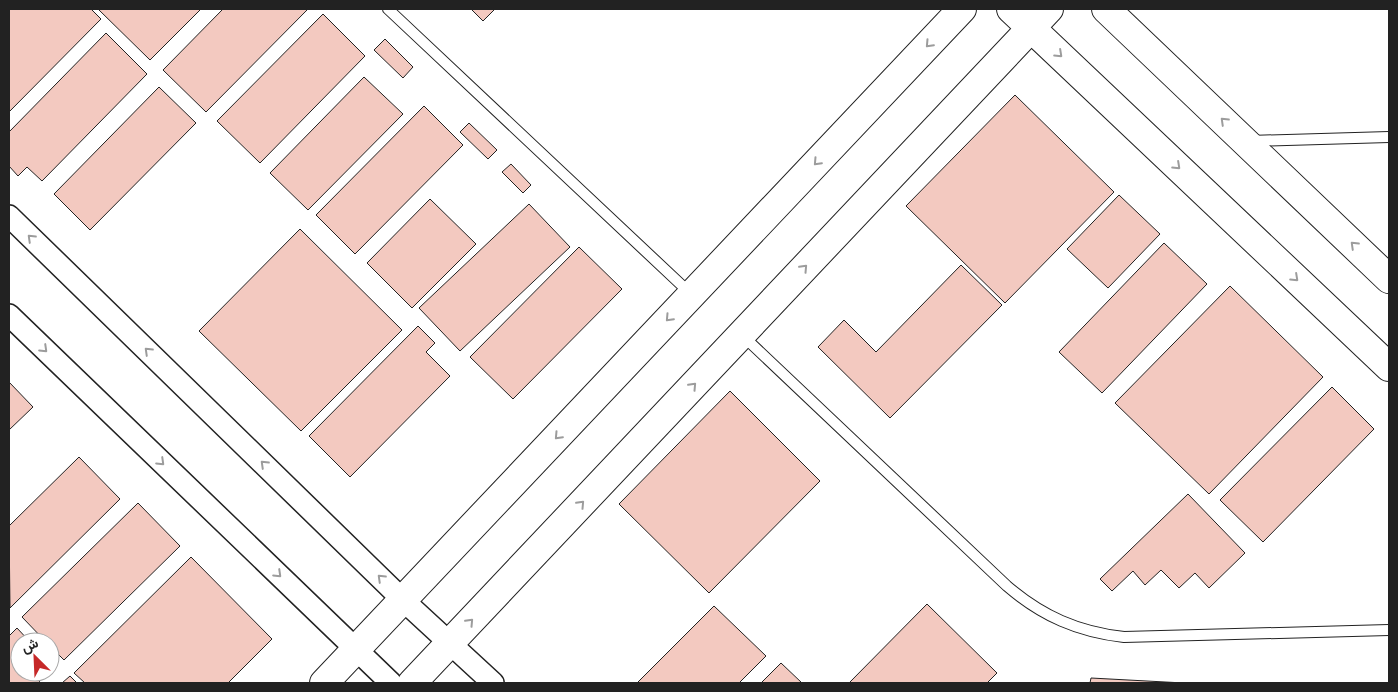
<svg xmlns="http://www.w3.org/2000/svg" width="1398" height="692" font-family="'Varela Round',Vazirmatn,sans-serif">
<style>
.building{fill:#f3c9c0;stroke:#222}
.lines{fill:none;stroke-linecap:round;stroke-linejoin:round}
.lane-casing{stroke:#222;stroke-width:12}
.street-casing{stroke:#222;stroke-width:24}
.secondary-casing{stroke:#222;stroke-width:30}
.lane{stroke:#fff;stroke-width:10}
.street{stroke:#fff;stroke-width:21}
.secondary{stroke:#fff;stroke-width:28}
.oneway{stroke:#9c9c9c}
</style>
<rect width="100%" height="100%" fill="#fff"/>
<g class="building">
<path d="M9,9H91L101,19L9,112Z"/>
<path d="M98,9H201L150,60Z"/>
<path d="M223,9H308L206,112L163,70Z"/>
<path d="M471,9H495L483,21Z"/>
<path d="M323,14L365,56L260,163L217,121Z"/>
<path d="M106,33L147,74L42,181L27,167L18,176L9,166V132Z"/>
<path d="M385,39L413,67L403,78L374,50Z"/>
<path d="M364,77L403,114L308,210L270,173Z"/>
<path d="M159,87L196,123L90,230L54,194Z"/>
<path d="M1015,95L1114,192L1005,303L906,206Z"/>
<path d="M424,106L463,145L355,254L316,215Z"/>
<path d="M469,123L497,150L488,159L460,132Z"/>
<path d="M511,164L531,185L523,193L502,172Z"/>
<path d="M1119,195L1160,234L1108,288L1067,249Z"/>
<path d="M430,199L476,244L412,308L367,263Z"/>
<path d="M529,204L570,247L460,351L419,308Z"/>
<path d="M300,229L402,330L301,431L199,331Z"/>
<path d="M1164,243L1207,284L1102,393L1059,352Z"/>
<path d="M579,247L622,289L513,399L470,357Z"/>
<path d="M961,265L1002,305L890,418L818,347L844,320L876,352Z"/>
<path d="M1230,286L1323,377L1209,494L1115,403Z"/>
<path d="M418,326L435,343L426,352L450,376L350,477L309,436Z"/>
<path d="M9,382L33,407L9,430Z"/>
<path d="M1332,387L1374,429L1263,542L1220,500Z"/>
<path d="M730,391L820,481L709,593L619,504Z"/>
<path d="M79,457L120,499L10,608L9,526Z"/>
<path d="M1188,494L1245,553L1209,588L1195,573L1179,588L1161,570L1145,585L1133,571L1112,591L1100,579Z"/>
<path d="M138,503L180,546L64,660L50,646V642H46L22,617Z"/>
<path d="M191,557L272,639L228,683H85L74,673Z"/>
<path d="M927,604L997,673L987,683H849Z"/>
<path d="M714,606L766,656L739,683H637Z"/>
<path d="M17,628L30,642H20V672H49L38,683H9V636Z"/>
<path d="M781,663L802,683H761Z"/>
<path d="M70,676L77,683H62Z"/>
<path d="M1091,678L1184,683H1090Z"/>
</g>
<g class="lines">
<g class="lane-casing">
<g id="lane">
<path d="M388,9L691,294"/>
<path d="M1250,141L1389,137"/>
<path d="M742,335L1007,586C1042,616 1078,632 1124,637L1389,630"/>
</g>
</g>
<g class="street-casing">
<g id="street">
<path d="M9,216L403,600L493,683"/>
<path d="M9,315L391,683"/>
</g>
</g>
<g class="secondary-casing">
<g id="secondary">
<path d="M1011,9L1389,367"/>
<path d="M1106,9L1389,279"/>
<path d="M324,683L962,9"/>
<path d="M412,683L1049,9"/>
</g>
</g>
<use href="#lane" class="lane"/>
<use href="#street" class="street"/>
<use href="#secondary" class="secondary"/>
</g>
<defs><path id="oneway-chevron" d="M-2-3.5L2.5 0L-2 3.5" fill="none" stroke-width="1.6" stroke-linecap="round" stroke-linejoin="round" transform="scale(1.25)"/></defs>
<g class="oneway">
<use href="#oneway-chevron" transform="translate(929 44) rotate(133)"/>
<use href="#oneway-chevron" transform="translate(1059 54) rotate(43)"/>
<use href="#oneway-chevron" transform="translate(1224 121) rotate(-136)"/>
<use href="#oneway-chevron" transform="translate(817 162) rotate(133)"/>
<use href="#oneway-chevron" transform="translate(1177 166) rotate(43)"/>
<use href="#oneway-chevron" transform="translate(31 238) rotate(-136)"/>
<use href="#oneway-chevron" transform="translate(1354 245) rotate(-136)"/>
<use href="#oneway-chevron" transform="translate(804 268) rotate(-47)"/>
<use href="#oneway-chevron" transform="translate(1295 278) rotate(43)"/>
<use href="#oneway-chevron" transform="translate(669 318) rotate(133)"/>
<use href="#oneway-chevron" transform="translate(44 349) rotate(44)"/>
<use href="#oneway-chevron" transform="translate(148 351) rotate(-136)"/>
<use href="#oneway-chevron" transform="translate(693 386) rotate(-47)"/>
<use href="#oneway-chevron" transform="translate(558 436) rotate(133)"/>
<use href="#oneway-chevron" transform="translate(161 462) rotate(44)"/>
<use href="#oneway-chevron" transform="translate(264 464) rotate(-136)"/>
<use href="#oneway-chevron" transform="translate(581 504) rotate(-47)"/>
<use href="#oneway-chevron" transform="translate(278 574) rotate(44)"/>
<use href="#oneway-chevron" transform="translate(381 578) rotate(-136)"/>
<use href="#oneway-chevron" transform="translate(470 622) rotate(-47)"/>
</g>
<rect width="1398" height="692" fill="none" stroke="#222222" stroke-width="20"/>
<g transform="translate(35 657) rotate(336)"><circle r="24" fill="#ffffff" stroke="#a7a7a7"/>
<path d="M0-4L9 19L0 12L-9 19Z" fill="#c62828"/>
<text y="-8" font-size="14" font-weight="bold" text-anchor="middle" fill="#222222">ش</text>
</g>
</svg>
